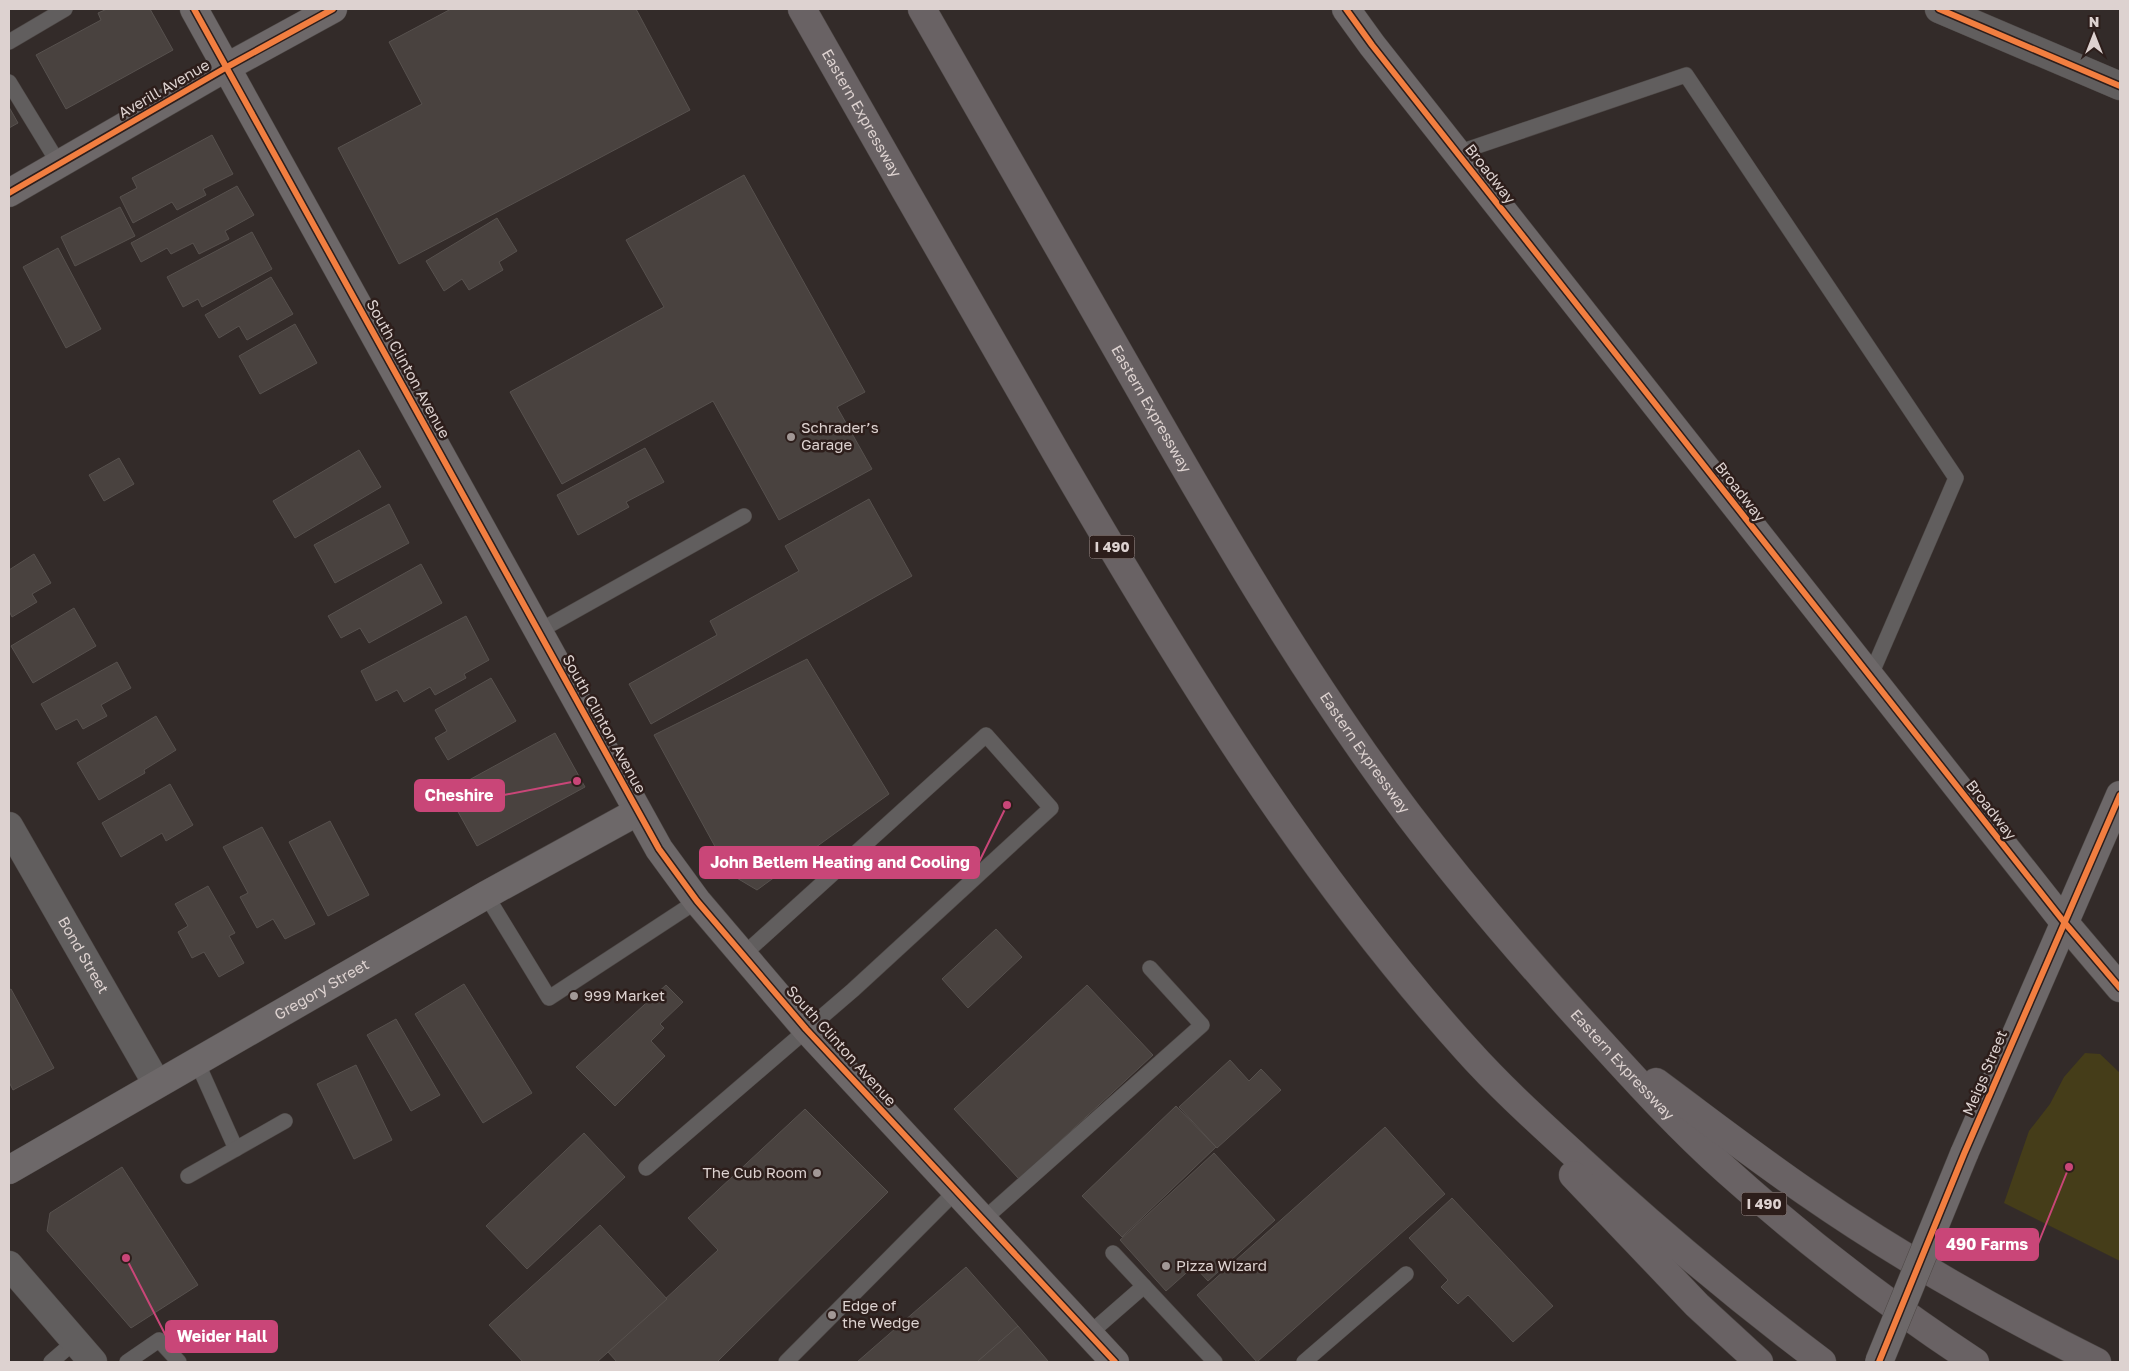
<svg xmlns="http://www.w3.org/2000/svg" width="2129" height="1371" font-family="'Golos Text',sans-serif">
<style>
.green{fill:#453d19}
.building{fill:#49423f;stroke:#57514e}
.lines{fill:none;stroke-linecap:round;stroke-linejoin:round}
.lane-casing{stroke:#4d4745;stroke-width:16}
.street-casing{stroke:#4d4745;stroke-width:29}
.secondary-casing{stroke:#4d4745;stroke-width:29}
.highway-casing{stroke:#4d4745;stroke-width:29}
.lane{stroke:#615e5e;stroke-width:15}
.street{stroke:#615e5e;stroke-width:28}
.secondary{stroke:#6d6869;stroke-width:28}
.highway{stroke:#696264;stroke-width:28}
.secondary-bridge-casing{stroke:#4d4745;stroke-width:29;stroke-linecap:butt}
.secondary-bridge{stroke:#6d6869;stroke-width:28}
.cycleway-casing{stroke:#2d1e1b;stroke-width:9}
.cycleway{stroke:#f27e40;stroke-width:6}
.poi-dot{fill:#a29896;stroke:#2d1e1b;stroke-width:2}
.labels{text-anchor:middle;stroke-width:5;stroke-linejoin:round;paint-order:stroke}
.shield{fill:#2d1e1b;stroke:#a89c9a;stroke-width:1}
.shield-label{font-size:14px;font-weight:bold;fill:#ddd2d0}
.street-label{font-size:15px;fill:#ddd2d0;stroke:#2d1e1b}
.poi-label{font-size:15px;fill:#ddd2d0;stroke:#2d1e1b;text-anchor:start}
.leader{fill:none;stroke:#c94678;stroke-width:2}
.callout-dot{fill:#c94678;stroke:#2d1e1b;stroke-width:2}
.callout{fill:#c94678;stroke:#c94678;stroke-width:2}
.callout-label{font-size:16px;text-anchor:middle;font-weight:bold;fill:#fff}
</style>
<rect width="100%" height="100%" fill="#332b29"/>
<path class="green" d="M2085,1053L2100,1054L2120,1073V1261L2004,1203L2029,1131L2050,1104L2064,1077Z"/>
<g class="building">
<path d="M107,9H150L173,50L66,109L36,55L101,20L98,13Z"/>
<path d="M451,9H636L690,110L399,264L338,148L422,104L389,42Z"/>
<path d="M9,107L18,123L9,128Z"/>
<path d="M212,135L233,174L203,189L206,195L177,210L172,202L133,223L120,197L137,188L132,178Z"/>
<path d="M744,175L865,392L837,407L872,469L779,520L713,401L562,484L510,392L664,307L626,240Z"/>
<path d="M237,186L254,215L225,231L229,239L199,254L193,243L171,254L167,248L141,262L131,243Z"/>
<path d="M120,207L135,236L75,266L61,237Z"/>
<path d="M497,218L517,251L499,262L503,270L469,290L462,279L444,291L426,261Z"/>
<path d="M252,232L272,269L202,307L198,299L183,307L167,277Z"/>
<path d="M58,248L101,329L66,348L23,267Z"/>
<path d="M271,277L293,314L247,340L239,326L219,338L205,315Z"/>
<path d="M295,324L317,363L260,394L239,356Z"/>
<path d="M645,448L664,482L626,502L629,507L578,535L557,495Z"/>
<path d="M359,450L381,487L295,538L273,501Z"/>
<path d="M119,458L134,484L104,501L89,475Z"/>
<path d="M869,499L912,576L651,724L629,684L717,635L710,621L799,571L785,546Z"/>
<path d="M389,504L409,543L335,583L314,545Z"/>
<path d="M34,554L51,583L32,594L37,602L12,617L9,611V570Z"/>
<path d="M421,564L442,603L369,643L360,628L341,638L328,616Z"/>
<path d="M74,608L96,646L33,683L11,646Z"/>
<path d="M466,616L489,660L464,674L466,678L435,695L430,687L404,702L397,690L376,701L361,671Z"/>
<path d="M807,659L889,794L757,890L730,874L654,735Z"/>
<path d="M117,662L131,688L101,705L107,716L83,729L77,719L56,730L41,704Z"/>
<path d="M491,678L516,721L448,760L435,738L447,731L435,710Z"/>
<path d="M156,716L176,750L144,770L145,773L99,800L77,763Z"/>
<path d="M555,733L585,787L477,846L447,792Z"/>
<path d="M170,784L193,825L166,841L162,833L121,857L102,823Z"/>
<path d="M330,821L369,895L328,916L289,842Z"/>
<path d="M262,827L315,924L285,939L273,919L257,928L240,897L248,893L223,847Z"/>
<path d="M208,886L235,933L229,936L244,963L219,977L204,952L192,958L178,932L188,926L175,904Z"/>
<path d="M996,929L1022,957L968,1008L942,979Z"/>
<path d="M464,984L532,1093L483,1123L415,1014Z"/>
<path d="M666,985L683,1002L660,1024L664,1028L651,1041L665,1056L615,1106L576,1067Z"/>
<path d="M1087,985L1153,1055L1019,1179L954,1109Z"/>
<path d="M11,989L54,1068L13,1090L9,1082V990Z"/>
<path d="M396,1019L440,1095L411,1111L367,1035Z"/>
<path d="M1230,1060L1249,1081L1261,1069L1281,1090L1217,1148L1179,1107Z"/>
<path d="M356,1065L392,1140L354,1159L317,1084Z"/>
<path d="M1176,1106L1216,1147L1122,1237L1082,1196Z"/>
<path d="M805,1109L888,1192L717,1362H617L608,1352L718,1250L688,1218Z"/>
<path d="M1385,1127L1445,1194L1257,1362L1197,1295Z"/>
<path d="M584,1133L625,1177L527,1269L486,1226Z"/>
<path d="M1214,1153L1275,1220L1208,1281L1194,1266L1166,1291L1120,1240Z"/>
<path d="M122,1167L198,1285L131,1328L47,1231L50,1213Z"/>
<path d="M1452,1198L1553,1306L1513,1342L1468,1295L1458,1304L1441,1287L1448,1280L1409,1238Z"/>
<path d="M600,1225L667,1299L597,1362H523L489,1325Z"/>
<path d="M966,1267L1018,1326L977,1362H857Z"/>
<path d="M1018,1326L1048,1361L977,1362Z"/>
</g>
<g class="lines">
<g class="lane-casing">
<g id="lane">
<path d="M9,42L65,9"/>
<path d="M9,82L59,164"/>
<path d="M1457,153L1686,75L1956,478L1870,677"/>
<path d="M539,631L744,516"/>
<path d="M486,895L549,998L697,901"/>
<path d="M197,1062L236,1149"/>
<path d="M646,1168L853,990L1051,808L986,735L743,955"/>
<path d="M188,1176L285,1121"/>
<path d="M983,1220L1202,1025L1150,968"/>
<path d="M1113,1253L1215,1362"/>
<path d="M1089,1334L1144,1286"/>
<path d="M51,1362L74,1342"/>
<path d="M127,1362L159,1340L179,1362"/>
<path d="M786,1362L956,1191"/>
<path d="M1304,1362L1406,1274"/>
</g>
</g>
<g class="street-casing">
<g id="street">
<path d="M1939,9L2120,86"/>
<path id="s1" d="M9,826L157,1084"/>
<path d="M9,1265L93,1362"/>
</g>
</g>
<g class="secondary-casing">
<g id="secondary">
<path d="M194,9L659,849L697,901L806,1029L1115,1362"/>
<path d="M1346,9L1372,45L2064,922L2120,988"/>
<path d="M9,193L227,67L333,9"/>
<path d="M1964,1154L2120,795"/>
<path id="s2" d="M9,1170L486,895L637,812"/>
</g>
</g>
<g class="highway-casing">
<g id="highway">
<path id="s3" d="M802,9C887,158 972,308 1058,456C1179,664 1305,871 1467,1050C1501,1088 1540,1123 1578,1158C1656,1230 1737,1298 1822,1362"/>
<path id="s4" d="M922,9C993,132 1063,256 1134,379C1219,528 1305,677 1408,814C1468,893 1532,967 1599,1040C1640,1085 1681,1130 1727,1171C1805,1241 1887,1304 1975,1362"/>
<path d="M1656,1082C1706,1119 1755,1157 1806,1192C1898,1256 1997,1312 2097,1362"/>
<path d="M1573,1175L1697,1305L1759,1362"/>
</g>
</g>
<use href="#lane" class="lane"/>
<use href="#street" class="street"/>
<use href="#secondary" class="secondary"/>
<use href="#highway" class="highway"/>
<g class="secondary-bridge-casing">
<path id="secondary-bridge" d="M1879,1362L1964,1154"/>
</g>
<use href="#secondary-bridge" class="secondary-bridge"/>
<g class="cycleway-casing">
<g id="cycleway">
<path d="M194,9L659,849L697,901L806,1029L1115,1362"/>
<path d="M1346,9L1372,45L2064,922L2120,988"/>
<path d="M1939,9L2120,86"/>
<path d="M9,193L227,67L333,9"/>
<path d="M1879,1362L1964,1154L2120,795"/>
</g>
</g>
<use href="#cycleway" class="cycleway"/>
</g>
<g class="poi-dot">
<circle cx="791" cy="437" r="5"/>
<circle cx="574" cy="996" r="5"/>
<circle cx="817" cy="1173" r="5"/>
<circle cx="1166" cy="1266" r="5"/>
<circle cx="832" cy="1315" r="5"/>
</g>
<g class="labels">
<g class="shield">
<rect x="1089.5" y="535.5" width="45" height="23" rx="4"/>
<rect x="1741.5" y="1192.5" width="45" height="23" rx="4"/>
</g>
<g class="shield-label">
<text x="1112" y="552">I 490</text>
<text x="1764" y="1209">I 490</text>
</g>
<g class="street-label">
<text transform="translate(164 89) rotate(-30)" y="5">Averill Avenue</text>
<text dy="5" stroke="none"><textPath href="#s3" startOffset="120">Eastern Expressway</textPath></text>
<text transform="translate(1490 174) rotate(52)" y="5">Broadway</text>
<text transform="translate(408 369) rotate(61)" y="5">South Clinton Avenue</text>
<text dy="5" stroke="none"><textPath href="#s4" startOffset="461">Eastern Expressway</textPath></text>
<text transform="translate(1740 492) rotate(52)" y="5">Broadway</text>
<text transform="translate(604 724) rotate(61)" y="5">South Clinton Avenue</text>
<text dy="5" stroke="none"><textPath href="#s4" startOffset="866">Eastern Expressway</textPath></text>
<text transform="translate(1991 810) rotate(52)" y="5">Broadway</text>
<text dy="5" stroke="none"><textPath href="#s1" startOffset="149">Bond Street</textPath></text>
<text dy="5" stroke="none"><textPath href="#s2" startOffset="361">Gregory Street</textPath></text>
<text transform="translate(841 1046) rotate(48)" y="5">South Clinton Avenue</text>
<text dy="5" stroke="none"><textPath href="#s4" startOffset="1271">Eastern Expressway</textPath></text>
<text transform="translate(1985 1073) rotate(-67)" y="5">Meigs Street</text>
</g>
<g class="poi-label">
<text x="801" y="433">Schrader’s<tspan x="801" dy="17">Garage</tspan></text>
<text x="584" y="1001">999 Market</text>
<text x="807" y="1178" text-anchor="end">The Cub Room</text>
<text x="1176" y="1271">Pizza Wizard</text>
<text x="842" y="1311">Edge of<tspan x="842" dy="17">the Wedge</tspan></text>
</g>
</g>
<path class="leader" d="M577 781L504 795M1007 805L979 862M2069 1167L2038 1244M126 1258L166 1336"/>
<g class="callout-dot">
<circle cx="577" cy="781" r="5"/>
<circle cx="1007" cy="805" r="5"/>
<circle cx="2069" cy="1167" r="5"/>
<circle cx="126" cy="1258" r="5"/>
</g>
<g class="callout">
<rect x="415" y="780" width="89" height="31" rx="5"/>
<rect x="700" y="847" width="279" height="31" rx="5"/>
<rect x="1936" y="1229" width="102" height="31" rx="5"/>
<rect x="166" y="1321" width="111" height="31" rx="5"/>
</g>
<g class="callout-label">
<text x="459" y="801">Cheshire</text>
<text x="840" y="868">John Betlem Heating and Cooling</text>
<text x="1987" y="1250">490 Farms</text>
<text x="222" y="1342">Weider Hall</text>
</g>
<rect width="2129" height="1371" fill="none" stroke="#ddd2d0" stroke-width="20"/>
<g transform="translate(2094 35)" stroke="#2d1e1b" stroke-width="4" paint-order="stroke">
<path d="M0-4L9 19L0 12L-9 19Z" fill="#ddd2d0"/>
<text y="-8" font-size="14" font-weight="bold" text-anchor="middle" fill="#ddd2d0">N</text>
</g>
</svg>
